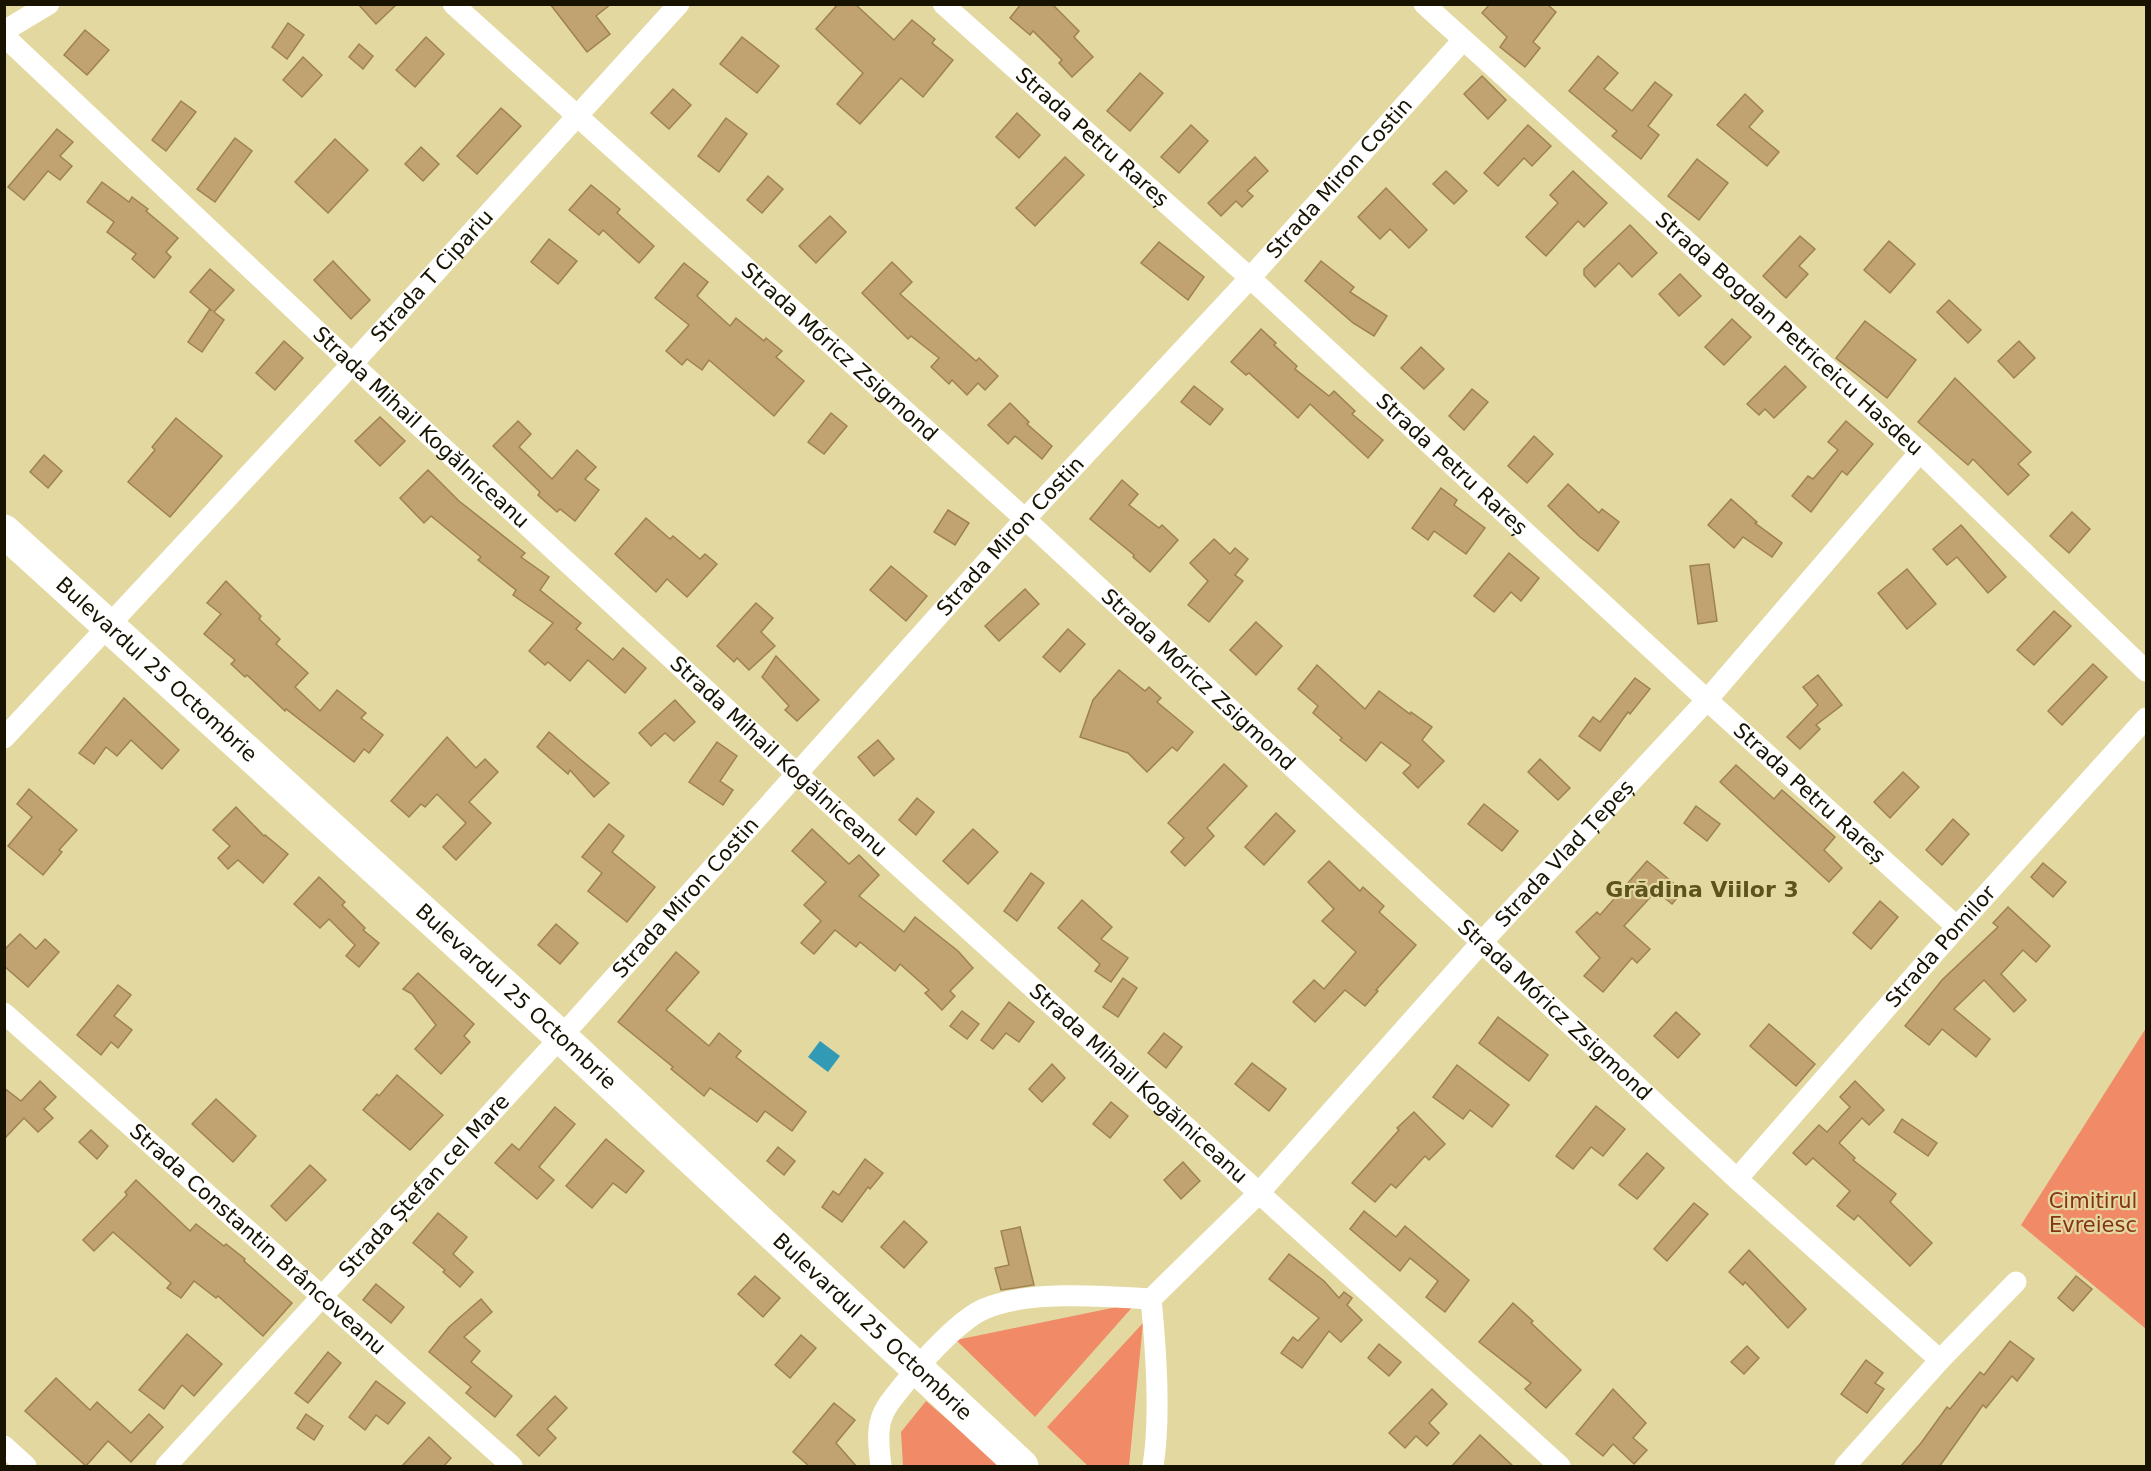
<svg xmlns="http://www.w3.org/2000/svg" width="2151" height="1471" font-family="'DejaVu Sans',sans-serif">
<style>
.green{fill:#f08a67}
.water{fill:#329ab5}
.building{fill:#c1a271;stroke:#9f8251;stroke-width:1.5}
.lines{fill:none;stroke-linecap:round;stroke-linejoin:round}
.street{stroke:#fff;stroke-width:21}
.primary{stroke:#fff;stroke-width:33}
.labels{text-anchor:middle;stroke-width:4.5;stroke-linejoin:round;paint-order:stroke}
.street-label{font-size:21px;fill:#171300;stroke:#e3d9a0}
.park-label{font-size:21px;fill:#843316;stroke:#e3d9a0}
.neighbourhood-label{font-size:22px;font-weight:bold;fill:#5d541d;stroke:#e3d9a0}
</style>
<rect width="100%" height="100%" fill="#e3d9a0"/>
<g class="green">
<path d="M2146,1028V1329L2021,1225Z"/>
<path d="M1136,1303L1035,1417L956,1340Z"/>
<path d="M1143,1323L1129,1466H1088L1047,1427Z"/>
<path d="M926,1401L999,1464V1466H903L901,1432Z"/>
</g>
<path class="water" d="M820,1041L840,1056L828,1072L808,1057Z"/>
<g class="building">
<path d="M358,4H397L376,24Z"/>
<path d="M550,4H611L596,16L610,34L587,52Z"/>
<path d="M838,4H855L894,40L912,20L935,39L932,43L953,60L923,97L901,78L860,124L837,104L863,73L816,29Z"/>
<path d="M1021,4H1052L1079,31L1074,37L1093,57L1072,77L1059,63L1062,60L1033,31L1030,35L1010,18Z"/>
<path d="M1490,4H1547L1556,12L1533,42L1540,48L1525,67L1500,47L1507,37L1482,13Z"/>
<path d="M288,23L304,35L287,59L272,47Z"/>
<path d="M85,30L109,50L87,75L64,55Z"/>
<path d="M426,37L444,54L415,87L396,70Z"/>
<path d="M742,37L779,66L757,93L720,64Z"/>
<path d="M359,44L373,56L363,69L349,57Z"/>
<path d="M1598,56L1618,73L1604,89L1632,111L1655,82L1672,95L1648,126L1659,135L1641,159L1612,136L1617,131L1569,91Z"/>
<path d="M303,57L322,75L302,97L283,80Z"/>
<path d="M1140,73L1163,93L1130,131L1107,111Z"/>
<path d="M1482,76L1506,100L1488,119L1464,94Z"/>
<path d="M673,89L691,105L669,129L651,113Z"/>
<path d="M1745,94L1763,111L1749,127L1779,152L1767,166L1717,125Z"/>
<path d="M181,101L196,112L166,151L152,140Z"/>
<path d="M501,108L521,126L477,174L457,156Z"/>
<path d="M1017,113L1040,135L1019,158L996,137Z"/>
<path d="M726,118L747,134L719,172L698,156Z"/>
<path d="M1191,125L1208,141L1179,173L1161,157Z"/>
<path d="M1528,125L1551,146L1532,166L1524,158L1498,186L1484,173Z"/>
<path d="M57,129L73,142L60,156L72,166L60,180L48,171L24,200L8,187Z"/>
<path d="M235,138L252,151L215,202L197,189Z"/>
<path d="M335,139L368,170L328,213L295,182Z"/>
<path d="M421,147L439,164L423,181L405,164Z"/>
<path d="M1065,157L1084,175L1035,226L1016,208Z"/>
<path d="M1255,157L1268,171L1247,191L1253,196L1242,207L1236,201L1221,216L1208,203Z"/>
<path d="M1697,159L1728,183L1699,220L1668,196Z"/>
<path d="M1446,171L1467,191L1454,204L1433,184Z"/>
<path d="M1573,171L1607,203L1584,227L1578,221L1546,256L1526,237L1558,203L1550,195Z"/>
<path d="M768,176L783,189L762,213L747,200Z"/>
<path d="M102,182L129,202L132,197L148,209L146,211L178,238L166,252L171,257L154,278L132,259L136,254L107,232L114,222L87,202Z"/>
<path d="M591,185L620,209L617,213L654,246L639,263L603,230L599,235L569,210Z"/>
<path d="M1386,188L1427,230L1409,248L1390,229L1380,239L1358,217Z"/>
<path d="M830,216L846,232L816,263L799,246Z"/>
<path d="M1630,225L1657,253L1632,277L1619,263L1595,287L1584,275V269Z"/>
<path d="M1800,236L1815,249L1799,266L1808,274L1786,298L1763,276Z"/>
<path d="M549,239L577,261L558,284L531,262Z"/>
<path d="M1889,241L1915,264L1890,293L1864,270Z"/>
<path d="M1159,242L1204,277L1188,300L1141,263Z"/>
<path d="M333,261L370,300L351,319L314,280Z"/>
<path d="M1321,261L1354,287L1350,292L1387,316L1374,336L1353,323L1305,281Z"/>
<path d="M892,262L912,282L900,294L976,361L979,358L998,376L985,390L978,383L967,395L952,380L949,384L931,367L939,358L911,336L908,339L862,293Z"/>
<path d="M684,263L708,282L697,296L730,326L736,318L764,341L766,338L782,351L776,357L804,381L774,416L709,360L702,370L687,359L682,365L666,351L689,325L655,298Z"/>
<path d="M210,269L234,290L214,312L224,320L202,352L188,342L210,309L212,311L190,292Z"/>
<path d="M1680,274L1701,296L1679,316L1659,294Z"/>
<path d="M1949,300L1981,330L1968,343L1937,312Z"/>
<path d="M1732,319L1751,337L1724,365L1705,347Z"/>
<path d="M1865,321L1916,360L1887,398L1836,358Z"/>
<path d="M1261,329L1276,343L1274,345L1297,366L1295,369L1329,396L1334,391L1355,411L1352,414L1383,440L1368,458L1310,404L1298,418L1249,373L1246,375L1231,362Z"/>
<path d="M284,341L303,358L275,390L256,373Z"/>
<path d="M2019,341L2035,358L2014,378L1998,361Z"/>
<path d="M1421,347L1444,369L1424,389L1401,368Z"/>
<path d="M1785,366L1806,387L1774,418L1765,409L1759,415L1747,404Z"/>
<path d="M1955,378L2031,452L2018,464L2029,475L2008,495L1973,459L1968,465L1918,422Z"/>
<path d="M1194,386L1223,409L1210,425L1181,402Z"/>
<path d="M1472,389L1488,402L1464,430L1449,416Z"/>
<path d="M1010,403L1029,422L1027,424L1052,446L1042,459L1015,436L1008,444L988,425Z"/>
<path d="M831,413L847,426L824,454L808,442Z"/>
<path d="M380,417L405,441L380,466L355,441Z"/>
<path d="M176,418L222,456L170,517L128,482L155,450L152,447Z"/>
<path d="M518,421L531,434L519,447L552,479L577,450L596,467L585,479L599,490L575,521L560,509L557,512L538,495L540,492L493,446Z"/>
<path d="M1846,421L1873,444L1847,475L1842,471L1811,512L1792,496L1808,476L1813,479L1838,450L1828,442Z"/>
<path d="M1534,436L1553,454L1527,483L1508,466Z"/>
<path d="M44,455L62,471L48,488L30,472Z"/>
<path d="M428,470L459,501L525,553L521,557L549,577L540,590L581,623L576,629L613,660L623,648L646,668L625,693L588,660L570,681L548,662L545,665L529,651L553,623L513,595L516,590L478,560L481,557L431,516L424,523L400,498Z"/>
<path d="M1122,480L1138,494L1129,505L1159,528L1162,525L1178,540L1150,572L1133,557L1134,555L1090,519Z"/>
<path d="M1568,484L1599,513L1602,509L1619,522L1598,551L1580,537L1548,506Z"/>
<path d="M1441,488L1457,500L1454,505L1485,528L1466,554L1434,531L1428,540L1412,528Z"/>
<path d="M1731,499L1757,522L1755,523L1782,543L1772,557L1743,537L1734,548L1708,525Z"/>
<path d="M948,510L969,523L955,545L934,532Z"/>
<path d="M2072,512L2090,529L2069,553L2050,536Z"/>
<path d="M646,518L670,539L673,536L700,559L705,554L717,564L687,597L667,579L656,592L615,554Z"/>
<path d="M1961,525L2006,577L1988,593L1957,557L1947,565L1933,549Z"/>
<path d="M1214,539L1230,554L1235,548L1248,559L1235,575L1243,581L1209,622L1188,605L1208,581L1190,563Z"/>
<path d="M1509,553L1539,578L1521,601L1511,592L1494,612L1474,596Z"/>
<path d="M1709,564L1717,621L1698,624L1690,566Z"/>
<path d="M891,566L927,596L906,621L870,590Z"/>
<path d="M1907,569L1936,604L1907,629L1878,593Z"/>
<path d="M226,581L261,616L259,619L280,639L276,644L308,673L295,687L320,711L337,690L366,713L361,718L383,735L369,753L364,749L354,762L286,709L285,711L247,675L245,677L231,664L235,660L204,634L221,614L207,603Z"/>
<path d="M1025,589L1039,604L999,641L985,626Z"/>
<path d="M756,603L773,618L761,632L775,646L749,670L737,658L734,662L717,646Z"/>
<path d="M2054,611L2071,626L2034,665L2017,650Z"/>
<path d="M1256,622L1282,646L1256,675L1230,650Z"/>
<path d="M1068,629L1085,644L1060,672L1043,657Z"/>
<path d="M776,656L819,700L797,721L785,710L789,706L762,677Z"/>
<path d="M2093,664L2107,677L2062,725L2048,711Z"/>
<path d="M1317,665L1365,709L1379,691L1410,714L1411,712L1432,727L1422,740L1444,761L1418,788L1403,773L1411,765L1381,742L1366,761L1340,740L1342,738L1313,713L1318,706L1298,689Z"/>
<path d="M1119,670L1145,691L1149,687L1161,698L1157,702L1193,732L1177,751L1172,747L1147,772L1128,753L1080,737L1093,700Z"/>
<path d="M1818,675L1842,705L1816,725L1820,729L1800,749L1787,737L1818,705L1803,687Z"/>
<path d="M1635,678L1650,689L1630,714L1628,712L1600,751L1579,736L1593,717L1600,722Z"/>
<path d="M124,698L179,750L162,769L131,740L117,756L106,747L94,764L79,753Z"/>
<path d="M675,700L695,722L674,741L665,733L651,746L639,733Z"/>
<path d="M549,732L580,759L609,783L594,797L570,770L568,774L537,747Z"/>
<path d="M447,737L476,768L485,759L498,772L469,802L491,823L456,860L443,847L466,823L437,794L425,807L421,804L409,817L391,801Z"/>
<path d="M878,740L894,759L874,776L858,757Z"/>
<path d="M717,742L737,756L720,781L733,790L723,805L689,782Z"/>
<path d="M1540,759L1570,788L1558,800L1528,772Z"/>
<path d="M1224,764L1247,786L1207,828L1214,836L1185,866L1171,852L1184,838L1168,823Z"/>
<path d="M1736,765L1774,799L1782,790L1835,837L1824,850L1842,868L1829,882L1720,782Z"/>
<path d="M1903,772L1919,787L1890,818L1874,802Z"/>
<path d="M29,789L77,830L59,850L62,852L43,875L8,846L32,817L17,804Z"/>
<path d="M917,798L934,812L916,835L899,820Z"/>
<path d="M1484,804L1518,831L1502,851L1468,824Z"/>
<path d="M1696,806L1720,824L1707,841L1684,823Z"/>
<path d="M236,807L264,836L265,835L288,854L263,883L238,860L228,869L218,858L230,846L213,830Z"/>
<path d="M1276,813L1295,831L1264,865L1245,847Z"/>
<path d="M1953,819L1969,834L1942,865L1926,850Z"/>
<path d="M609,824L624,836L612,852L655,887L627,922L588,891L602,873L582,857Z"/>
<path d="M812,829L849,864L859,855L879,875L859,896L904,932L915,917L958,951L973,968L950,991L955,996L942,1010L925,993L929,990L900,964L895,971L860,942L856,947L835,930L814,954L801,943L821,921L804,905L826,882L792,851Z"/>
<path d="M973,829L998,852L968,884L943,861Z"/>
<path d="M1329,861L1360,891L1363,887L1384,906L1379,912L1416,945L1376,990L1378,991L1365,1006L1345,990L1315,1022L1293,1002L1314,980L1324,989L1356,952L1322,921L1334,909L1308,882Z"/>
<path d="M1647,861L1683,891L1672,904L1656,891L1624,926L1650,949L1637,963L1632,958L1603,992L1584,976L1600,958L1576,932L1597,912L1600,915Z"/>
<path d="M2043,863L2066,882L2053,897L2031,877Z"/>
<path d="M1031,873L1044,883L1017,921L1004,911Z"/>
<path d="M319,877L345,902L342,905L365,928L363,930L379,943L359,967L346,956L355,945L329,919L320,928L294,904Z"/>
<path d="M1082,900L1112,927L1101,939L1128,958L1111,982L1095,971L1100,964L1058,928Z"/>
<path d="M1880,901L1898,917L1871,949L1853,933Z"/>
<path d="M2008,907L2050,946L2036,962L2023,950L2001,974L2026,1000L2014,1012L1984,980L1954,1009L1990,1039L1976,1057L1942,1029L1929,1045L1905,1026L1942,980L1998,927L1993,923Z"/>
<path d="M556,924L578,943L560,964L538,945Z"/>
<path d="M20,934L36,949L45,939L59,952L28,987L4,966V950Z"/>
<path d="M676,952L699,972L666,1010L709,1046L719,1033L741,1051L736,1057L806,1112L792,1131L765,1111L757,1122L710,1088L704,1096L671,1069L673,1067L618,1022Z"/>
<path d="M418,973L474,1024L464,1036L470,1042L441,1074L415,1049L436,1025L412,994L403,989Z"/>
<path d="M1123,978L1137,988L1118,1017L1103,1007Z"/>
<path d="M118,985L131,995L114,1016L132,1030L118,1048L111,1042L101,1055L77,1035Z"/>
<path d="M1009,1002L1034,1022L1019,1042L1006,1033L993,1049L981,1040Z"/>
<path d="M962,1011L979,1024L967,1039L950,1026Z"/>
<path d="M1676,1012L1700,1034L1678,1058L1654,1036Z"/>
<path d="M1498,1017L1548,1055L1529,1081L1479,1043Z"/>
<path d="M1769,1024L1815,1064L1796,1086L1750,1046Z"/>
<path d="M1164,1033L1182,1047L1166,1068L1148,1053Z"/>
<path d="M1252,1063L1286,1089L1269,1111L1235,1084Z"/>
<path d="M1052,1064L1065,1078L1042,1102L1029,1089Z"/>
<path d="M1457,1065L1509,1105L1492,1127L1470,1110L1463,1119L1433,1097Z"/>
<path d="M397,1075L443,1115L410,1150L363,1110L377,1094L379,1096Z"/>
<path d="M40,1081L56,1097L44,1109L53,1118L38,1132L24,1118L4,1139V1088L21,1101Z"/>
<path d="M1855,1081L1884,1110L1869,1125L1862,1118L1839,1143L1855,1158L1853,1160L1896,1194L1890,1202L1932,1243L1910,1266L1858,1215L1854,1220L1837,1206L1850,1191L1813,1158L1806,1165L1793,1153L1819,1125L1827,1132L1850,1107L1840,1097Z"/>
<path d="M216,1099L256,1136L233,1162L192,1124Z"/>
<path d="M1111,1102L1128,1116L1110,1138L1093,1124Z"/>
<path d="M1596,1106L1625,1129L1603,1156L1591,1147L1573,1169L1556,1156Z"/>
<path d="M555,1107L575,1124L539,1167L554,1180L537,1199L495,1163L512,1144L519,1150Z"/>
<path d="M1414,1112L1445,1144L1429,1160L1425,1156L1396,1188L1391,1184L1375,1202L1352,1183L1399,1130L1397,1128Z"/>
<path d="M1902,1119L1937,1143L1928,1156L1894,1132Z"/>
<path d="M91,1130L108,1146L97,1159L79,1142Z"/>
<path d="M606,1139L644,1171L626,1193L613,1183L592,1208L566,1186Z"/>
<path d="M778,1147L795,1161L784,1175L767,1161Z"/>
<path d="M1647,1153L1664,1168L1637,1199L1619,1185Z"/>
<path d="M865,1159L883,1173L870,1189L868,1187L842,1222L822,1207L833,1191L839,1195Z"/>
<path d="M1183,1162L1200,1181L1181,1199L1164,1180Z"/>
<path d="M310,1165L326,1180L286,1221L271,1206Z"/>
<path d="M136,1180L190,1231L196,1224L224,1246L226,1244L245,1259L244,1261L292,1303L263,1336L218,1296L216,1298L194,1281L181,1298L167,1288L171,1283L113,1232L94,1251L83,1240L127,1195L125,1192Z"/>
<path d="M1694,1203L1708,1214L1667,1261L1654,1249Z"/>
<path d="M1364,1211L1396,1237L1405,1226L1469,1280L1445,1312L1426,1297L1438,1281L1410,1258L1400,1271L1350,1229Z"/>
<path d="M438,1213L467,1237L453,1254L473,1272L460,1287L443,1272L445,1270L413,1243Z"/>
<path d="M904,1221L927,1242L904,1268L881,1247Z"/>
<path d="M1020,1227L1034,1285L1001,1290L995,1268L1009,1265L1001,1231Z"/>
<path d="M1749,1250L1806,1309L1788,1328L1745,1282L1743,1285L1729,1272Z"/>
<path d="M1289,1254L1324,1281L1339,1298L1344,1292L1352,1298L1347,1305L1362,1320L1341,1342L1329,1331L1302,1368L1281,1353L1293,1337L1298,1341L1319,1318L1269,1279Z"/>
<path d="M755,1276L780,1298L763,1317L738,1294Z"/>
<path d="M2076,1276L2092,1289L2073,1311L2058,1298Z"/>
<path d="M376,1284L404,1307L391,1323L363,1300Z"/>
<path d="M481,1299L492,1312L464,1337L480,1351L471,1362L512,1396L495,1417L466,1393L471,1387L429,1352L449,1327Z"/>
<path d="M1513,1303L1533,1321L1531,1323L1581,1370L1546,1408L1525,1389L1531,1383L1479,1342Z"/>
<path d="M187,1334L222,1364L194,1396L182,1385L164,1409L139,1390Z"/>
<path d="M801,1335L816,1348L790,1378L775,1365Z"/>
<path d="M2010,1341L2034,1359L2017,1381L2012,1376L1986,1408L1983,1405L1939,1467H1900L1921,1443L1947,1407L1950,1409L1980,1372L1984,1375Z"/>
<path d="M1379,1344L1401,1362L1389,1376L1368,1358Z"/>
<path d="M1747,1346L1759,1358L1744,1374L1731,1362Z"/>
<path d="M328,1352L341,1363L308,1403L295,1393Z"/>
<path d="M1866,1360L1883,1373L1875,1383L1884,1389L1867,1413L1841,1394Z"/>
<path d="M56,1378L90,1410L97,1402L131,1433L149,1414L163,1427L131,1462L108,1441L86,1466L25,1411Z"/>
<path d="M376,1381L405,1403L388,1424L376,1415L365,1430L349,1417Z"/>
<path d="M1432,1389L1447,1404L1429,1423L1439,1433L1427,1446L1416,1436L1405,1448L1389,1433Z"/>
<path d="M1613,1389L1646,1423L1633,1438L1647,1450L1634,1464L1613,1444L1603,1456L1576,1434Z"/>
<path d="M555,1396L567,1408L547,1429L556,1438L539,1456L517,1435Z"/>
<path d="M834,1403L855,1420L836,1443L857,1467H810L793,1452Z"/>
<path d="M306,1414L323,1426L314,1440L297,1428Z"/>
<path d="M1480,1435L1514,1467H1451Z"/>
<path d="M429,1437L451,1458L443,1467H401Z"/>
</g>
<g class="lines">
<g class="street">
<path id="s1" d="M453,4L1025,519L1737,1179L1940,1360"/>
<path id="s2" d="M943,4L1250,278L1707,700L1957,927"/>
<path id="s3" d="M1424,4L1920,452L2146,671"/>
<path d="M4,31L49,4"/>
<path id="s4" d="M4,36L352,364L796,773L1560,1466"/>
<path id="s5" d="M4,738L352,364L679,4"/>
<path id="s6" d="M4,1013L512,1466"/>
<path id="s7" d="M1737,1179L1957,927L2146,718"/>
<path id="s8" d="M1151,1299L1258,1194L1482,942L1707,700L1920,452"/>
<path d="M1151,1299C1156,1349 1161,1417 1153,1466"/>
<path d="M4,1446L26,1466"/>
<path id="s9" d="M166,1466L561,1037L1025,519L1250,278L1463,40"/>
<path d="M881,1466C874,1414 882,1412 913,1373C929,1354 961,1319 984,1309C1026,1290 1105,1296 1151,1299"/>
<path d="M1845,1466L1940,1360L2016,1282"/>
</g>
<path class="primary" id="s10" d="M4,531L561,1037L1022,1466"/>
</g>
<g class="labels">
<g class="street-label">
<text dy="7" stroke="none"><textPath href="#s2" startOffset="200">Strada Petru Rareș</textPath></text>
<text dy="7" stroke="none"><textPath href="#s9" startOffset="1742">Strada Miron Costin</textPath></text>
<text dy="7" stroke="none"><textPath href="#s5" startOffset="630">Strada T Cipariu</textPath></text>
<text dy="7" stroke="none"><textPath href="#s3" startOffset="492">Strada Bogdan Petriceicu Hasdeu</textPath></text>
<text dy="7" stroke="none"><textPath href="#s1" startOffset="520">Strada Móricz Zsigmond</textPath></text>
<text dy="7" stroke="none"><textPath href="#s4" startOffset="572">Strada Mihail Kogălniceanu</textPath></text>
<text dy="7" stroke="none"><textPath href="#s2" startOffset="686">Strada Petru Rareș</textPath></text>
<text dy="7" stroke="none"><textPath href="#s9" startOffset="1256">Strada Miron Costin</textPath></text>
<text dy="7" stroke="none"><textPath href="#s10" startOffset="206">Bulevardul 25 Octombrie</textPath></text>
<text dy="7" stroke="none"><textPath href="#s1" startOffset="1006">Strada Móricz Zsigmond</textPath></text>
<text dy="7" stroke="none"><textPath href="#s4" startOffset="1058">Strada Mihail Kogălniceanu</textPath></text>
<text dy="7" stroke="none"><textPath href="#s2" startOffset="1172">Strada Petru Rareș</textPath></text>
<text dy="7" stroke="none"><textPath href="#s8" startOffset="608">Strada Vlad Țepeș</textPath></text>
<text dy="7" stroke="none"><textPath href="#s9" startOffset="770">Strada Miron Costin</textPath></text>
<text dy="7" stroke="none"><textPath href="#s7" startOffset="309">Strada Pomilor</textPath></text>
<text dy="7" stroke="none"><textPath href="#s10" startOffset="692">Bulevardul 25 Octombrie</textPath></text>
<text dy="7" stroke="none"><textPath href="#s1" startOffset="1492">Strada Móricz Zsigmond</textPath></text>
<text dy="7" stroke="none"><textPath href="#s4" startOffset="1544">Strada Mihail Kogălniceanu</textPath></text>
<text dy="7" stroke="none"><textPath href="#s9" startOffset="381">Strada Ștefan cel Mare</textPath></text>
<text dy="7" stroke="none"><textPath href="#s6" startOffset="340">Strada Constantin Brâncoveanu</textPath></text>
<text dy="7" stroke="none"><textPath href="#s10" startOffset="1178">Bulevardul 25 Octombrie</textPath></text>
</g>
<g class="park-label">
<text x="2093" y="1208">Cimitirul<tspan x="2093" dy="24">Evreiesc</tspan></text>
</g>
<g class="neighbourhood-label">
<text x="1702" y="897">Grădina Viilor 3</text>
</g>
</g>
<rect width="2151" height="1471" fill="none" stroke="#171300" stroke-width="12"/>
</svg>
